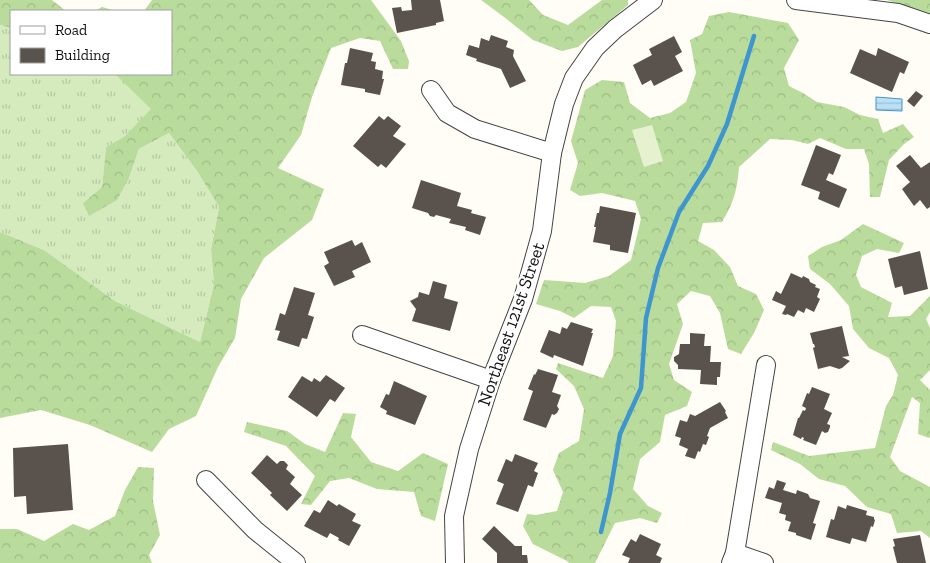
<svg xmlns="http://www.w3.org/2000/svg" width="930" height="563" font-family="'Zilla Slab',serif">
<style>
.grass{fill:url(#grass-tufts)}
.forest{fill:url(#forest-crowns)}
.pitch{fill:#e6f2cf}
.water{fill:url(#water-rules);stroke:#3f96cf}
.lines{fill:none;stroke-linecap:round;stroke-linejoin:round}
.stream{stroke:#3f96cf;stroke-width:4.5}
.building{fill:#5a524d}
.street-casing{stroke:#444;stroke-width:20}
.street{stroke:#fff;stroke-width:18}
.labels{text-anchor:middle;stroke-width:5;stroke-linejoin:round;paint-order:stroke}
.street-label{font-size:18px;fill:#111;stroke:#fff}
</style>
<defs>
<pattern id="grass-tufts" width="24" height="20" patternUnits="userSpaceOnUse" patternTransform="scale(1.25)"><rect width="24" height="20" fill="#d5ebbd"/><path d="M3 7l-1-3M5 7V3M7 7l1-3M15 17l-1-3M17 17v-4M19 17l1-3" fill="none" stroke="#b6c8a1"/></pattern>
<pattern id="forest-crowns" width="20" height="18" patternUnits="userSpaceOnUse" patternTransform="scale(1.25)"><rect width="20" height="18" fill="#b9dc9c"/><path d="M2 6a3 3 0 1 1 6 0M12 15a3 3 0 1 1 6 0" fill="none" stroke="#9ebc85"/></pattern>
<pattern id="water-rules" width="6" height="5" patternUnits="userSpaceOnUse" patternTransform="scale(1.25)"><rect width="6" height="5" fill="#b9e0f7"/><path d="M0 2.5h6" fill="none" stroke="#9ebfd3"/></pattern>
</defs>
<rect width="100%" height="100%" fill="#fffdf5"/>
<path class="grass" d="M0,25L11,28V74H117L152,109L125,136L106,147L102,187L83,203L129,178L139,149L169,133L197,171L219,207L211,248L214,284L200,342L115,301L44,250L0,232Z"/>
<g class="forest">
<path d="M0,0H52L66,11H11V28L0,25Z"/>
<path d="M152,0H371L401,41L409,61L408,69H393L380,41L360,38L331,48L312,97L301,135L278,168L324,189L312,220L264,258L241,299L235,338L218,367L196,416L169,429L152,452L90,425L41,410L0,418V232L44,250L115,301L200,342L214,284L211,249L219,207L197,171L169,133L139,149L129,178L117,200L89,216L83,203L102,187L106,147L125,136L151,109L115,74H171V11H95L102,7L116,11H144Z"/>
<path d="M481,0H529L543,15L568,25L602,0H628V5L578,47L562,51L533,40L504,17Z"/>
<path d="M887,0H930V14Z"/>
<path d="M729,12L788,23L799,40L784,68L789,86L803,93L817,102L844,107L860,115L878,119L883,133L903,124L914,137L904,144L889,160L880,197H870L869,164L864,149H846L820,138L808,144L792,140L770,139L739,167C737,191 734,202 722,222L703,223L698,241L714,250L730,267L738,286L756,294L764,310L754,333L741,354L728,349L720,313L710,296L691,291L677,304L683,324L669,364L674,380L692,392L687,406L665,415L660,442L640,459L633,489L648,506L662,513L657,523L640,518L615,523L595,563H569L567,561L533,544L523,526L527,514L536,515L557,511L563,492L553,470L559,453L579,441L584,409L574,386L556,369L558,363L603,378L613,356L616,321L611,307L591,306L574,318L560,311L536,304L544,280L585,283L609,276L631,260L641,219L635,201L602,193L580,196L570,190L578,163L571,141L585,90L602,80L624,82L630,103L650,118L670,113L686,102L696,73L690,40L702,34L709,16Z"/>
<path d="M863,224L904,243L899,253L877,249L862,256L856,275L861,287L892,303L888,317L910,316L930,296V312L926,319L930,328V370L920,380L930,390V437L929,438L918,434L920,403L912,397L890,457L900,471L930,487V538L921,531L897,533L891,514L867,507L845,486L819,479L800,464L771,450L773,442L809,456L875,448L886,406L893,395L898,375L889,358L869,348L853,329L849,306L830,284L810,269L808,256L822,247L841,240Z"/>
<path d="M343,413L356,414L351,437L371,462L398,471L423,453L448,464L435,521L421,516L414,492L377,489L349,478L330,481L311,505L301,504L315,476L286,446L244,432L247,422L287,431L305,444L325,452Z"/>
<path d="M138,467L154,468L153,501L160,535L149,555L152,563H0V529H17L44,541L73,524L89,530L115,516L125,490Z"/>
</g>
<path class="pitch" d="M652,125L663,161L644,167L632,130Z"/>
<path class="water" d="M876,97L902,99V111L876,110Z"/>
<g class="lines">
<path class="stream" d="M601,532L610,493L620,434L641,388L646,318L658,268L679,212L708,166L727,124L754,36"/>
</g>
<g class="building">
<path d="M411,0H440L444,21L436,23V25L397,33L392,8L401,7L402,11L412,10Z"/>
<path d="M491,35L508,41L506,47L514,50L513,56L526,81L510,88L501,69L476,61L477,59L466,55L469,45L479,48L481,38L489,41Z"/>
<path d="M674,36L682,52L675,56L683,71L654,86L651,80L642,85L633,65L652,55L649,49Z"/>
<path d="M350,48L373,53L371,61L376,62L375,69L383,71L382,79H384L380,95L365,92V89L341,85L345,63H347Z"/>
<path d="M878,48L909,62L904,74L900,72L892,92L850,73L860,49L876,56Z"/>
<path d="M916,91L923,96L914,107L907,101Z"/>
<path d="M379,116L384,120L388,116L401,126L393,136L406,144L386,168L381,164L378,167L353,146Z"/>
<path d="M816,145L841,155L833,175L829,173L826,180L847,189L839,208L818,199L820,192L801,185Z"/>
<path d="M910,155L921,168L930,162V207L927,209L920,200L914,206L902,189L910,182L896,166Z"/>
<path d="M421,180L461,193L457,206L472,210L471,213L486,217L480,235L465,230L466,227L449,223L451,219L436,215L434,217L430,216L428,213L412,208Z"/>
<path d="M600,206L636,213L628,253L610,250V245L593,242L596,227H594L597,213H599Z"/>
<path d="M352,240L355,246L362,242L371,262L352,271L355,277L334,286L324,266L329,263L324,252Z"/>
<path d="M920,251L928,289L904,295L902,286L895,288L888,259Z"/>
<path d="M791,273L802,278L803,276L809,279L810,282L816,285L815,287L820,289L817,297L820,299L814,312L806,308L804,313L798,310L794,317L787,314L786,315L782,314L786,306L772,300L776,291L781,294Z"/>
<path d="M433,281L447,285L444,298L458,302L450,331L412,321L416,309L410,301L418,297L419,292L429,295Z"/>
<path d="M294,287L315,293L308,315L314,317L307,339L302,338L299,347L277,340L280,331L275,330L280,313L285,315Z"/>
<path d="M571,322L593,329L591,333H593L583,366L554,355L553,358L540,352L549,330L560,334L562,327L567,329Z"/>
<path d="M842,326L849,356L842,357L850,361L842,368L839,369L830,366L818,369L813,348L815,347L814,344H813L810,333Z"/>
<path d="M690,333L705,334L704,346H711L710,362H721L720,377H717V385L700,384L701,370L678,369V365L674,361V357L679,354L680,344H690Z"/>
<path d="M538,369L558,375L552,392L561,395L557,406L559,409L557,413L554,415L552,414L546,428L523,420L533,391L528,389L534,374L535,375Z"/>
<path d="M326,375L345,388L335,402L330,399L317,417L288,397L302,376L312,382L314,378L320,382Z"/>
<path d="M394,381L427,396L415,425L386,414L387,411L380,407L386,394L389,395Z"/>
<path d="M812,387L830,394L824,409L832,413L827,424L830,425V427L828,432L825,433L822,431L816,445L803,440L804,438L802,437L801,439L793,435L798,418H799L803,410L805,411L806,408L802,406L807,393L809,394Z"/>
<path d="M720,402L726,411L725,412L728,418L710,428L707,436L709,437L706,445L703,444L700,452L698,451L695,459L685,456L688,449L679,445L681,438L675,436L680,420L687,422L690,414L695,416Z"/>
<path d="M68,444L73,510L27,514L26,496L14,497L13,448Z"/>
<path d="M515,454L538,463L534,471L538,473L533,487L528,485L518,512L496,504L504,484L497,481L506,459L512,462Z"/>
<path d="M267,455L277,464L280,461H284L288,465L286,469L295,477L290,484L302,495L287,511L270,495L272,493L251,473Z"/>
<path d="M777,480L786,483L783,490L796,494L797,490L808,494L810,498L820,501L813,523L816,524L811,540L796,535V533L788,531L791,522L785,520L786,515L779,513L782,503L765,498L769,487L774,489Z"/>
<path d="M328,500L337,506L339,504L356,514L352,521L361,525L349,546L338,540L339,538L330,533L327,538L304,526L314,510L320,513Z"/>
<path d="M847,505L867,511L866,515L874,517V519L875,520L873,527L871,526L866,542L852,538L850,544L826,537L831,519L834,520L838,506L846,509Z"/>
<path d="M494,526L515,546H522V555H527L528,563H497V553L482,539Z"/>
<path d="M640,534L661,544L656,555L662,558L660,563H628L630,558L622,555L631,539L636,542Z"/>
<path d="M920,535L926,563H897L893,547L895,546L893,539Z"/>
</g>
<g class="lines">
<g class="street-casing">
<g id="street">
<path d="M796,0L898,13L930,24"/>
<path d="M431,90L447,113L475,129L552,153"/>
<path d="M362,335L491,380"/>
<path d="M206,480L255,530L296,563"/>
<path d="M735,553L764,563"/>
<path d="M455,563L454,516L469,449L491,380L523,299L542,231L552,153L564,104L574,78L595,48L615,29L653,0"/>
<path d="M731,563L735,553L766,365"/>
</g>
</g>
<use href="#street" class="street"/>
</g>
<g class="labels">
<g class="street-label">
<text transform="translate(511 324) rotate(-71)" y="6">Northeast 121st Street</text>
</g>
</g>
<rect x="10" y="10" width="162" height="65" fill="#ffffff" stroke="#a0a0a0"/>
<rect x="20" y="26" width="25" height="8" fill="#ffffff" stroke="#a0a0a0"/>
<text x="55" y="35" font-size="15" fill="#111111">Road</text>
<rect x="20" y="48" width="25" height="15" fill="#5a524d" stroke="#a0a0a0"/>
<text x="55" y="60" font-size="15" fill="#111111">Building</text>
</svg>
